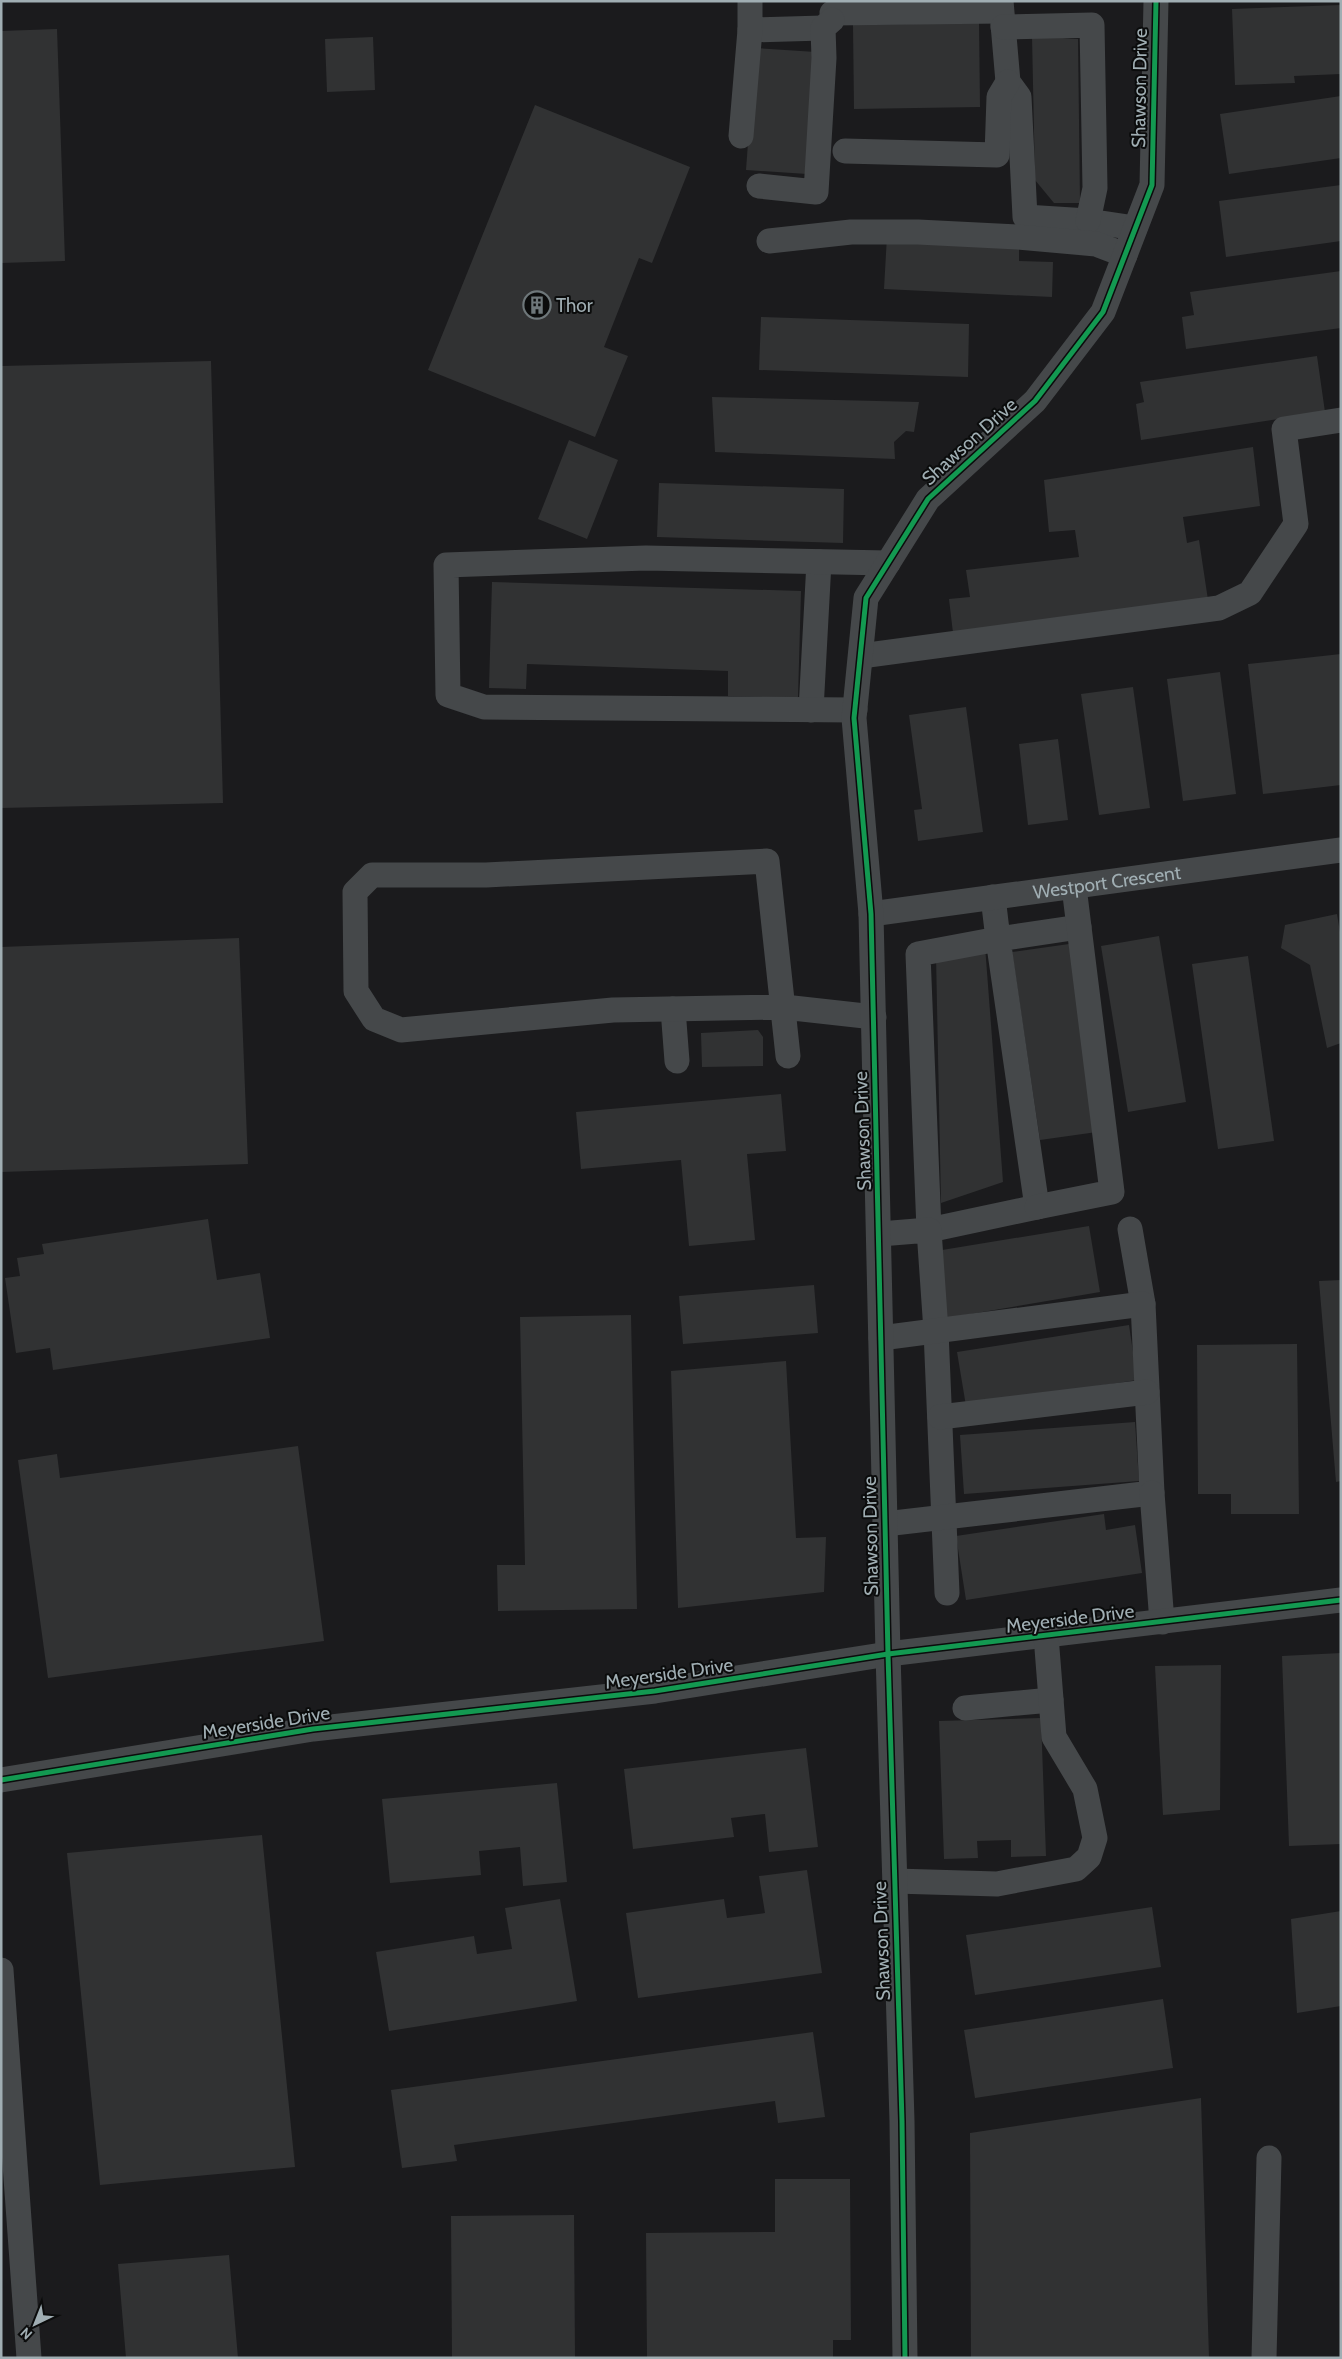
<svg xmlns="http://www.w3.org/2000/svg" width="1342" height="2359" font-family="Cabin,sans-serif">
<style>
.built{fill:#1b1b1d}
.building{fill:#313233}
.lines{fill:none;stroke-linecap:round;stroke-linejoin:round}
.minor{stroke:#45484a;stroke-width:25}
.cycleway-casing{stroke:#0b0c0c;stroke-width:8}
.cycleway{stroke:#139951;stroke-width:5}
.labels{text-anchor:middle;stroke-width:4;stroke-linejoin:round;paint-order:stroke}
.street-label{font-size:19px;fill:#a0aeb3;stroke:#0b0c0c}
.poi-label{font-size:19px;fill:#a0aeb3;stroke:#0b0c0c;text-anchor:start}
</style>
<rect width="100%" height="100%" fill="#111"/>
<rect class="built" x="1" y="1" width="1340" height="2357"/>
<g class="building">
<path d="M1341,5V74L1294,76L1295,83L1235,85L1232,9Z"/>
<path d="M979,23L980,107L854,109L853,25Z"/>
<path d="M57,29L65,261L1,263V31Z"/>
<path d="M1032,36L1078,39L1080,203H1054L1035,180Z"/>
<path d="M373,37L375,90L327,92L325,39Z"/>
<path d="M755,48L816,52L807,174L746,170Z"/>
<path d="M1341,96V158L1229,174L1220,114Z"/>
<path d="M535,105L690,167L652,263L639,258L604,347L628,356L595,437L428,370Z"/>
<path d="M1341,185V241L1226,257L1219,201Z"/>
<path d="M887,236L1019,242V261L1053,262L1052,297L884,289Z"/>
<path d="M1341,271V328L1186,349L1182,317L1194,315L1190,292Z"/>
<path d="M761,317L969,324L968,377L759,370Z"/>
<path d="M1317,356L1325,412L1141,440L1136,404L1144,402L1140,382Z"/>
<path d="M211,361L223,803L1,808V366Z"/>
<path d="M712,397L919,402L914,432L906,431L894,442L895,459L715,452Z"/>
<path d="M569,440L618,460L587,539L538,519Z"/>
<path d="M1253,447L1260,506L1183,517L1187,543L1199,540L1208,600L953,633L949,599L970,597L966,570L1079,557L1075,530L1049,532L1044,480Z"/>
<path d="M659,483L844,489L843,543L657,537Z"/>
<path d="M492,582L801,591L798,698L728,696V671L527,664L526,689L489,688Z"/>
<path d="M1341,654V785L1263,794L1248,664Z"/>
<path d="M1220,672L1236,794L1183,801L1167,679Z"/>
<path d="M1133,687L1150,808L1099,815L1081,694Z"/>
<path d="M966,707L983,832L918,841L914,810L922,809L909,715Z"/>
<path d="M1058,739L1068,820L1028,825L1019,744Z"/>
<path d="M1337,914L1341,938V1043L1327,1048L1310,965L1281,948L1285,925Z"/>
<path d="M1159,936L1186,1102L1128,1112L1101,946Z"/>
<path d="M239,938L248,1164L1,1172V947Z"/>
<path d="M1069,944L1097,1132L1040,1140L1012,952Z"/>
<path d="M985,946L1003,1182L941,1203L936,955Z"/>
<path d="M1248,956L1274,1141L1218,1149L1192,964Z"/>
<path d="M758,1030L763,1037V1066L702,1067L701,1033Z"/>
<path d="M781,1094L786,1151L747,1154L755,1240L689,1246L681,1160L581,1169L576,1112Z"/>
<path d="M208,1219L217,1280L260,1273L270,1338L53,1370L50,1348L16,1353L5,1278L20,1276L17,1258L44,1254L42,1244Z"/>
<path d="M1089,1226L1100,1292L947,1318L936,1251Z"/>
<path d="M1341,1280V1481L1336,1482L1319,1281Z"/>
<path d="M814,1285L818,1333L683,1344L679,1296Z"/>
<path d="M631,1315L637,1609L498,1611L497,1565H525L520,1317Z"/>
<path d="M1129,1325L1137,1380L966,1406L957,1352Z"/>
<path d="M1297,1344L1299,1514H1231V1494H1198L1197,1345Z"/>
<path d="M786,1361L796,1538L826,1537L824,1592L678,1608L671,1371Z"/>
<path d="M1135,1422L1139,1481L964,1494L960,1435Z"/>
<path d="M298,1446L324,1641L48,1678L18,1460L57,1454L60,1478Z"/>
<path d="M1104,1514L1106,1530L1135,1525L1142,1573L966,1600L956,1536Z"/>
<path d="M1341,1653V1844L1289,1846L1282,1656Z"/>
<path d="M1221,1665L1220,1810L1163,1815L1155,1666Z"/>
<path d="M1041,1718L1046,1856L1011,1857V1840L977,1841L978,1858L944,1859L939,1721Z"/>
<path d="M806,1748L818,1847L769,1852L765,1814L731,1818L734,1837L633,1849L624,1769Z"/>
<path d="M557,1783L567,1882L523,1886L520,1847L479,1851L481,1875L390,1883L382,1799Z"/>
<path d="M262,1835L295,2167L100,2185L67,1853Z"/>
<path d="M807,1870L822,1973L638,1998L626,1913L724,1899L727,1918L765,1913L759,1876Z"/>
<path d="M560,1899L577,2001L389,2031L376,1952L474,1936L477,1954L512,1949L505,1908Z"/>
<path d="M1152,1907L1161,1967L975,1995L966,1935Z"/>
<path d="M1341,1911V2006L1297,2013L1291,1919Z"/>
<path d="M1163,1999L1173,2068L975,2098L964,2030Z"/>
<path d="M813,2032L825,2117L778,2123L775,2101L454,2145L457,2161L402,2168L391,2090Z"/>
<path d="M1201,2098L1209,2358H971L970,2133Z"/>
<path d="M775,2179H850L851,2340H833V2358H647L646,2233L775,2232Z"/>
<path d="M574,2215L575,2358H452L451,2216Z"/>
<path d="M229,2255L238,2358H126L118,2264Z"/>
</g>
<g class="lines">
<g class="minor">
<path d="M1001,1L1008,82L1019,97L1025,217L1088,221L1135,228"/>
<path d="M832,13L1001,11"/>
<path d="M1003,27L1092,25L1095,188L1088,221"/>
<path d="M750,30L823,28"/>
<path d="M741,136L750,30V1"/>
<path d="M845,151L997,155L999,97L1008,82"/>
<path d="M759,186L816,192L824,58L823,28L832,20"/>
<path d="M769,241L851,232H918L1018,237L1096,244L1125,255"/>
<path d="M861,656L1219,608L1250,593L1296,524L1284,429L1341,420"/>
<path d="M811,710L819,562"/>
<path d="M855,710L484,707L448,695L446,565L646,558L888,563"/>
<path d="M993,897L998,939L1037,1207L929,1230L918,954L998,939L1079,927"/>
<path id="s1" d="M871,914L1341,850"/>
<path d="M673,1009L677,1061"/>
<path d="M788,1056L767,861L486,875H372L355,892L356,991L374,1019L401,1030L613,1010L784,1007L874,1017"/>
<path d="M1037,1207L1112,1192L1074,887"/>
<path d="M1130,1229L1143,1304"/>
<path d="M880,1234L929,1230L936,1331L947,1593"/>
<path d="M881,1338L1143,1304L1152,1493L885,1524"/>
<path d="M940,1417L1147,1392"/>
<path d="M1152,1493L1162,1622"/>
<path d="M965,1708L1051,1700"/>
<path d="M1,1780L313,1729L655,1691L888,1654L1341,1600"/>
<path d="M895,1881L997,1884L1076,1869L1089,1857L1095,1838L1085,1789L1054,1737L1046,1636"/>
<path d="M1,1970L29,2358"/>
<path d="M905,2358L902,2121L888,1654L871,914L854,718L866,598L928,499L1035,401L1103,312L1152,185L1156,1"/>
<path d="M1264,2358L1269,2158"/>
</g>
<g class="cycleway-casing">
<g id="cycleway">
<path d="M1,1780L313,1729L655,1691L888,1654L1341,1600"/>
<path d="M905,2358L902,2121L888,1654L871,914L854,718L866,598L928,499L1035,401L1103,312L1152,185L1156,1"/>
</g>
</g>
<use href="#cycleway" class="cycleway"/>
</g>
<defs>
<g id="building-ring" transform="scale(1.4375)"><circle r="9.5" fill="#0b0c0c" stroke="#6e777a" stroke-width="1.5"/><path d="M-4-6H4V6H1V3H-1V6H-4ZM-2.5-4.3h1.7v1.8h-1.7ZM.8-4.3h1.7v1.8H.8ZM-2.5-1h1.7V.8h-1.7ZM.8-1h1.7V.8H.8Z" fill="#6e777a"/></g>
</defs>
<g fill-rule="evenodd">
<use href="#building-ring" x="537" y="305"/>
</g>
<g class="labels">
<g class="street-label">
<text transform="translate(1139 88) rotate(-89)" y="7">Shawson Drive</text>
<text transform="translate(969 441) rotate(-42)" y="7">Shawson Drive</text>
<text dy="7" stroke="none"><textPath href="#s1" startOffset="238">Westport Crescent</textPath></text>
<text transform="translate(862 1131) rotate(-92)" y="7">Shawson Drive</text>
<text transform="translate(870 1536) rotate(-91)" y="7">Shawson Drive</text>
<text transform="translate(1070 1618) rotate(-7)" y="7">Meyerside Drive</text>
<text transform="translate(669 1673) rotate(-8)" y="7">Meyerside Drive</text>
<text transform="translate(266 1722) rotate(-9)" y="7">Meyerside Drive</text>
<text transform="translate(881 1941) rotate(-92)" y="7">Shawson Drive</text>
</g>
<g class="poi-label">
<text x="556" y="312">Thor</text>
</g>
</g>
<rect width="1342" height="2359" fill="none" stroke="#a0aeb3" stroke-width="5"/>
<g transform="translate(35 2324) rotate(223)" stroke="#0b0c0c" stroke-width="4" paint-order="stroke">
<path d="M0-4L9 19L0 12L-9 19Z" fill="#a0aeb3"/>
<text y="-8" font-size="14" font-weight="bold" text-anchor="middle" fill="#a0aeb3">N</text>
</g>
</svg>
